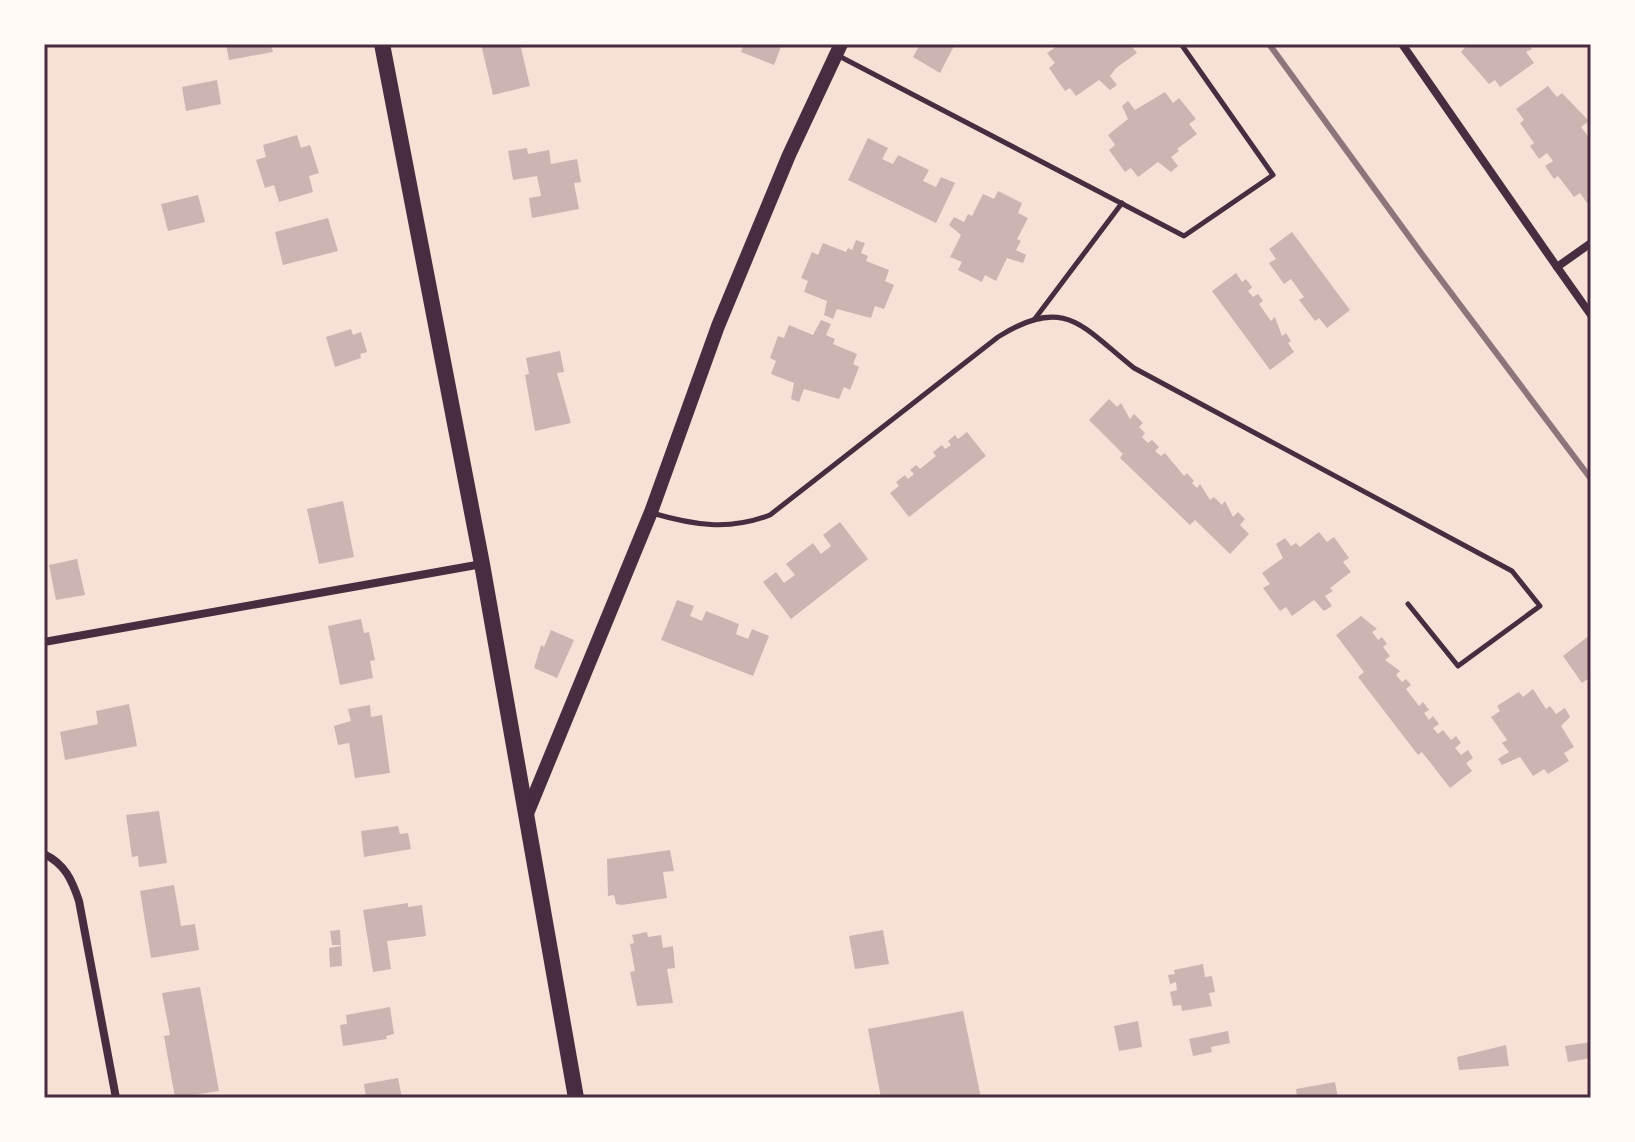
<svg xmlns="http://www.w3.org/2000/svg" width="1635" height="1142" font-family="'Source Sans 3',sans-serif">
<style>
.building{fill:#ccb4b1}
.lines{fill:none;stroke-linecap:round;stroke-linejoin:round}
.service{stroke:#4a2c40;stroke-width:5}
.minor{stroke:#4a2c40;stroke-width:8}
.tertiary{stroke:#4a2c40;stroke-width:14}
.secondary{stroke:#4a2c40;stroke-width:16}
.rail{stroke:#8f747c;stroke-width:6}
.neatline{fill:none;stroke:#4a2c40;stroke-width:3}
</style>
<rect width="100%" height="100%" fill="#f7e1d7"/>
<g class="building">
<path d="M226,44H271L273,52L229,60Z"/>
<path d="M481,44H520L530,86L493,95Z"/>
<path d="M744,44H782L774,65L741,52Z"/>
<path d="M920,44H955L940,73L913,57Z"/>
<path d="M1060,44H1130L1137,53L1116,68L1110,76L1117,85L1110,90L1099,80L1076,96L1070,88L1065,91L1049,68L1055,63L1047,53Z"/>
<path d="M1468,44H1528L1532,49L1526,52L1534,63L1500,87L1495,80L1489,84L1461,52Z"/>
<path d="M217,80L221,104L186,111L182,87Z"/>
<path d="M1548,86L1557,97L1562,93L1589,121L1581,127L1588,136L1591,134V199L1587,203L1580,193L1574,197L1558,176L1554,179L1545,166L1553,161L1547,153L1539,159L1530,146L1534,143L1520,123L1524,120L1516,109Z"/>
<path d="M1165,92L1173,103L1179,98L1196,119L1189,124L1197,134L1177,149L1179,151L1171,157L1178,166L1171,172L1158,162L1138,177L1131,168L1125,172L1109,150L1115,145L1108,135L1128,119L1122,106L1128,101L1135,110Z"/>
<path d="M297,135L301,148L310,145L319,173L309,176L313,192L279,202L274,185L265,188L256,160L266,157L263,145Z"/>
<path d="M868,138L888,148L882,159L893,164L898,155L929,170L923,181L936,187L941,177L955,183L936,223L848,180Z"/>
<path d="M527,148L528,154L549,150L551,164L577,159L581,182L574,183L579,209L532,218L529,198L541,196L537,176L513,180L508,151Z"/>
<path d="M998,191L1022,203L1018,213L1028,218L1017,239L1021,241L1016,250L1026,255L1023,263L1007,258L996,281L985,275L982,282L958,270L962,262L950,257L961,235L949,225L954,217L964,222L968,214L972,216L983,194L994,199Z"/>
<path d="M198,195L205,222L168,231L161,204Z"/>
<path d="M328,218L338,251L283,265L275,232Z"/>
<path d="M1292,232L1350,310L1327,328L1319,318L1315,321L1299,300L1304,297L1291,279L1284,284L1269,263L1276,259L1269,249Z"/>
<path d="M856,240L865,243L861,253L868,256L866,261L889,270L885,281L894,285L884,309L875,306L871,318L837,309L833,319L824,315L827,301L804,292L808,281L801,278L812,252L818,255L823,243L846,252L848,248L852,250Z"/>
<path d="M1236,273L1242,282L1246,279L1252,287L1248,291L1253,297L1258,294L1263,301L1259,304L1271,321L1275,317L1282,336L1286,333L1291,341L1288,343L1294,352L1270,370L1212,291Z"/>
<path d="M821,320L831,324L826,335L835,339L833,344L857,354L853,364L859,367L850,390L844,387L839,399L804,389L799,402L791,399L794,383L771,374L776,361L770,358L778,336L784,338L789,325L813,335Z"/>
<path d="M351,329L353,335L361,332L367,352L360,354L361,358L335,367L326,337Z"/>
<path d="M560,351L564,372L557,373L571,423L535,431L525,375L529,374L526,358Z"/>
<path d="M1109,399L1117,407L1121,403L1130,419L1134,414L1143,423L1139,427L1145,433L1142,437L1148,443L1152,440L1159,447L1155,451L1161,456L1165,453L1184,476L1187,473L1194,481L1192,483L1197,488L1200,484L1210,500L1214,497L1222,505L1225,501L1233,517L1238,512L1245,519L1240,525L1249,534L1230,554L1195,520L1190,525L1120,458L1123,454L1089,420Z"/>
<path d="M967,432L986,456L909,517L890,493L899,486L896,482L905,475L908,479L914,474L910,470L916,465L920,469L936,456L933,452L942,445L945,449L951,445L948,441L955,435L958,439Z"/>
<path d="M343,501L354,557L319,564L307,509Z"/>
<path d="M840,522L868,559L791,619L763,582L776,572L784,583L795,575L786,564L813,543L821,554L831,546L823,535Z"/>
<path d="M1319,532L1327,542L1334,537L1349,558L1343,562L1351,572L1330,588L1333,591L1325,596L1332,606L1324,611L1314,600L1292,616L1286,607L1280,611L1263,588L1270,584L1262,573L1283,558L1276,544L1285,538L1291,546L1296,543L1300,547Z"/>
<path d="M77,559L85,595L56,600L49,565Z"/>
<path d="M677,600L694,606L690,616L702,621L706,611L739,624L736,634L748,639L752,629L769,636L753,676L661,640Z"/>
<path d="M1361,616L1377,629L1372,632L1378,640L1382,637L1387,644L1383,647L1390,656L1385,660L1400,671L1396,675L1402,682L1406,679L1411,685L1406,689L1419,706L1423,702L1429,710L1424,713L1429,720L1433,716L1439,724L1433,728L1438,734L1443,730L1451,740L1456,736L1461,743L1455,748L1461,755L1468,750L1473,758L1466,763L1472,771L1450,788L1422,752L1418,755L1358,677L1364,672L1336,635Z"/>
<path d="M361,619L364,633L369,632L375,660L370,661L373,678L340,685L328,626Z"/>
<path d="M551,630L574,640L557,678L534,668L541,645L544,647Z"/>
<path d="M1591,634V677L1582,683L1563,656Z"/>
<path d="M1533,689L1546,709L1550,706L1556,714L1565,708L1570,717L1561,726L1574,747L1564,753L1569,761L1548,774L1544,769L1533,776L1520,757L1502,765L1498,759L1509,752L1502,743L1507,740L1491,717L1500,711L1497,706L1519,692L1523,697Z"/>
<path d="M129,704L137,746L65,760L60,732L98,724L96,711Z"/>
<path d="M370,705L371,717L382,715L390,773L355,778L349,743L338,745L334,726L351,721L348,709Z"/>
<path d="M159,811L167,863L139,867L138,856L132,857L126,815Z"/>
<path d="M398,826L400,834L408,833L411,849L364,857L361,831Z"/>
<path d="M670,850L674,871L663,872L667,898L622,905L616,904L614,895L608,896L607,859Z"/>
<path d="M174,885L181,926L195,924L199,950L151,958L140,891Z"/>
<path d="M408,903V907L422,905L426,936L387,941L391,969L373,972L363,910Z"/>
<path d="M340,930L341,945H332L330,931Z"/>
<path d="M883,930L889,964L855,969L849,936Z"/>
<path d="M647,932L648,937L661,935L663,948L673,946L675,968L667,969L673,1003L637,1006L630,972L635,971L630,944L634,943L632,935Z"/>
<path d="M341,946L342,966L330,967L329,948Z"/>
<path d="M1203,964L1205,977L1212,976L1215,992L1209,993L1212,1006L1182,1011L1181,1005L1173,1006L1170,992L1177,990L1176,982L1170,984L1168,975L1175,974L1174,970Z"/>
<path d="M200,987L219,1091L175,1098L164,1036L170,1035L162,993Z"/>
<path d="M390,1007L394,1034L386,1036L387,1039L343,1046L340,1025L347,1024L346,1015Z"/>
<path d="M963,1011L981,1098H881L868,1029Z"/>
<path d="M1138,1021L1142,1047L1119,1051L1114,1026Z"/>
<path d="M1228,1031L1230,1043L1211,1047L1212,1052L1193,1056L1189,1039Z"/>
<path d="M1591,1042V1058L1568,1062L1565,1046Z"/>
<path d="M1506,1045L1509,1066L1459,1070L1457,1057Z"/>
<path d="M398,1078L402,1098H366L364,1084Z"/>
<path d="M1335,1082L1338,1098H1297L1296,1089Z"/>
</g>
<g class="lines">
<g class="service">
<path d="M837,55L1184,236L1273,175L1181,44"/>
<path d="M1034,320L1122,203"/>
<path d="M652,513C693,525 729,531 770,515L998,337C1066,294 1083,328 1134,368L1512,571L1540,606L1458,666L1408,604"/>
</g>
<g class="minor">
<path d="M1402,44L1557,267"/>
<path d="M1591,243L1557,267L1591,315"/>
<path d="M44,642L482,564"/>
<path d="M44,854C65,864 72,880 79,901L116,1098"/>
</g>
<path class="tertiary" d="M526,816L651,512L718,326L789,155L841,44"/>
<path class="secondary" d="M382,44L482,564L576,1098"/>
<path class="rail" d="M1269,44L1424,257L1591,479"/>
</g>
<rect width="1635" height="1142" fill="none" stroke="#fffaf5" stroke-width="92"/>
<rect x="46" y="46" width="1543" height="1050" class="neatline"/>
</svg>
